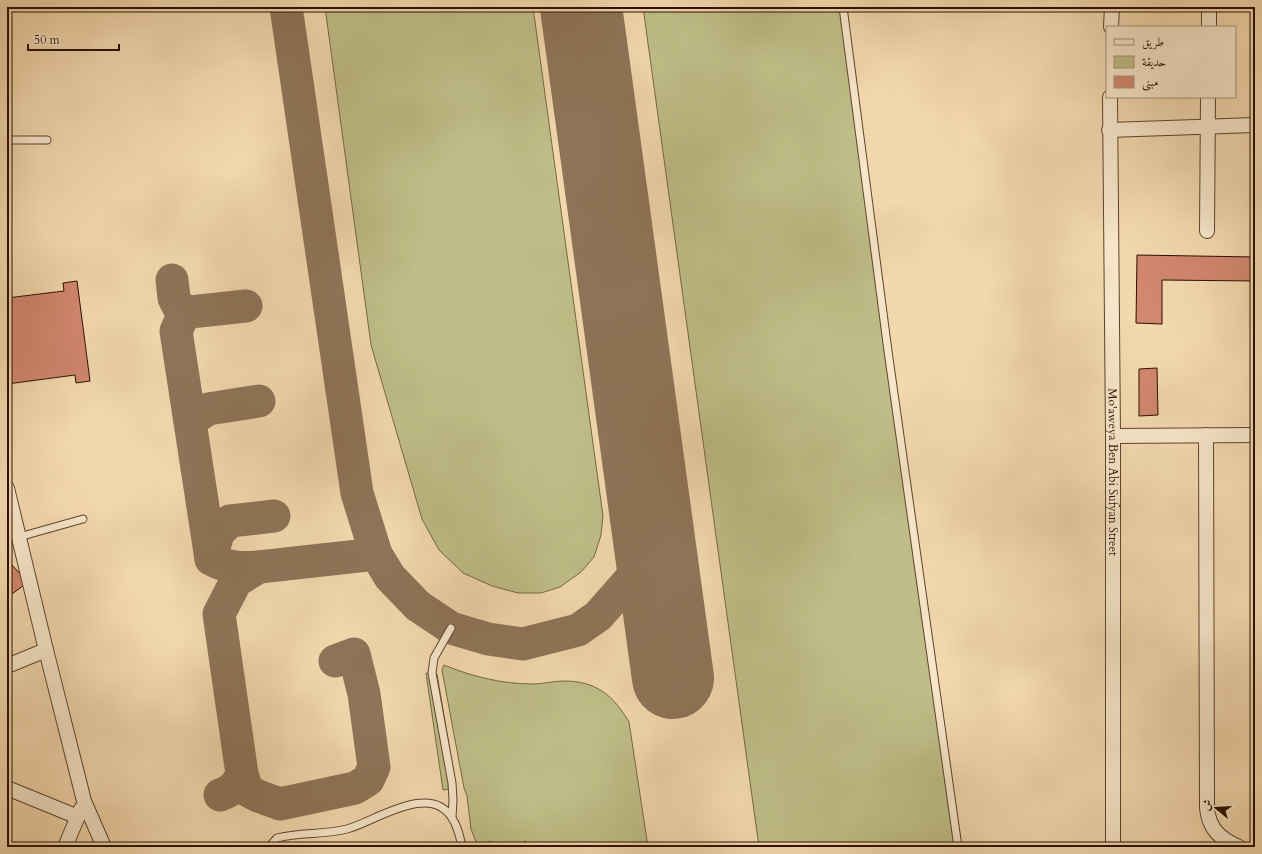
<svg xmlns="http://www.w3.org/2000/svg" width="1262" height="854" font-family="Cardo,Amiri,serif">
<style>
.green{fill:#bfbe88;stroke:#756844}
.lines{fill:none;stroke-linecap:round;stroke-linejoin:round}
.taxiway{stroke:#8f7458;stroke-width:33}
.runway{stroke:#8f7458;stroke-width:82}
.building{fill:#d28770;stroke:#2b1101}
.lane-casing{stroke:#5d432c;stroke-width:9}
.street-casing{stroke:#5d432c;stroke-width:16}
.lane{stroke:#f7e6ca;stroke-width:7}
.street{stroke:#f7e6ca;stroke-width:14}
.labels{text-anchor:middle;stroke-width:4;stroke-linejoin:round;paint-order:stroke}
.street-label{font-size:12px;fill:#2b1101;stroke:#f7e6ca}
</style>
<rect width="100%" height="100%" fill="#f3d8ae"/>
<filter id="stains"><feTurbulence type="fractalNoise" baseFrequency=".005" numOctaves="4"/><feColorMatrix values="0 0 0 0 .2 0 0 0 0 .09 0 0 0 0 .02 0 0 0 .5 -.17"/></filter>
<radialGradient id="worn" r=".72"><stop offset=".6" stop-color="#630" stop-opacity="0"/><stop offset="1" stop-color="#630" stop-opacity=".3"/></radialGradient>
<g class="green">
<path d="M325,7H533L603,516L601,535L594,557L581,572L560,587L541,593H518L492,586L463,573L439,550L422,519L371,345Z"/>
<path d="M643,7H840L955,847H759Z"/>
<path d="M444,665C473,677 503,684 533,684C543,684 553,681 564,681C596,681 613,695 629,722L648,847H529L527,842L524,841V847H494L491,841L478,847L471,829L467,796L464,788L442,670Z"/>
<path d="M426,673L437,674L455,781V788L443,790Z"/>
</g>
<g class="lines">
<g class="taxiway">
<path d="M286,7L357,493L376,554L390,577L418,606L451,628L488,639L523,644L578,630L598,616L635,574L650,512"/>
<path d="M172,280L174,298L179,308L190,312"/>
<path d="M246,306L190,312L182,318L176,331L211,559C227,568 241,568 259,567"/>
<path d="M190,421L208,409L259,401"/>
<path d="M211,559L218,533L230,521L274,516"/>
<path d="M242,774L247,790L258,796L280,804L355,788L368,780L374,767L364,694L354,654L335,661"/>
<path d="M220,795C232,791 237,785 242,774L219,614L236,581L259,567L376,554"/>
</g>
<path class="runway" d="M581,7L673,678"/>
</g>
<g class="building">
<path d="M1137,255L1255,257V281L1162,280V324L1136,323Z"/>
<path d="M77,281L90,381L76,383L75,375L7,384V298L64,291L63,283Z"/>
<path d="M1157,368L1158,415L1139,416V369Z"/>
<path d="M7,560L28,582L8,597L7,595Z"/>
</g>
<g class="lines">
<g class="lane-casing">
<g id="lane">
<path d="M843,7L888,351L958,847"/>
<path d="M7,140H47"/>
<path d="M19,537L83,519"/>
<path d="M451,628L434,658L432,673L452,783L453,800L452,817"/>
<path d="M269,847L277,838C300,832 324,835 347,829C376,821 430,782 452,818C458,827 460,837 462,847"/>
</g>
</g>
<g class="street-casing">
<g id="street">
<path d="M1111,27L1112,7"/>
<path d="M1209,27V7"/>
<path id="s1" d="M1110,97L1113,436V847"/>
<path d="M1109,130L1255,125"/>
<path d="M1207,231L1208,97"/>
<path d="M1206,435L1207,808C1209,829 1220,839 1239,847"/>
<path d="M1113,436L1255,435"/>
<path d="M7,488L46,650L84,801L104,847"/>
<path d="M7,666L46,650"/>
<path d="M7,788L78,817"/>
<path d="M65,847L81,809"/>
</g>
</g>
<use href="#lane" class="lane"/>
<use href="#street" class="street"/>
</g>
<g class="labels">
<g class="street-label">
<text dy="4" stroke="none"><textPath href="#s1" startOffset="375">Mo'aweya Ben Abi Sufyan Street</textPath></text>
</g>
</g>
<rect width="1262" height="854" fill="none" stroke="#f3d8ae" stroke-width="24"/>
<rect x="8" y="8" width="1246" height="838" fill="none" stroke="#2b1101" stroke-width="2"/>
<rect x="12" y="12" width="1238" height="830" fill="none" stroke="#2b1101"/>
<rect x="1106" y="26" width="130" height="72" fill="#f7e6ca" stroke="#a5917a"/>
<rect x="1114" y="39" width="20" height="6" fill="#f7e6ca" stroke="#a5917a"/>
<text x="1142" y="46" font-size="12" fill="#2b1101">طريق</text>
<rect x="1114" y="56" width="20" height="12" fill="#bfbe88" stroke="#a5917a"/>
<text x="1142" y="66" font-size="12" fill="#2b1101">حديقة</text>
<rect x="1114" y="76" width="20" height="12" fill="#d28770" stroke="#a5917a"/>
<text x="1142" y="86" font-size="12" fill="#2b1101">مبنى</text>
<g transform="translate(1216 808) rotate(288)" stroke="#f7e6ca" stroke-width="3" paint-order="stroke">
<path d="M0-3L7 15L0 10L-7 15Z" fill="#2b1101"/>
<text y="-6" font-size="11" font-weight="bold" text-anchor="middle" fill="#2b1101">ش</text>
</g>
<path d="M28 44v6h91v-6" fill="none" stroke="#2b1101" stroke-width="2"/>
<text x="34" y="44" font-size="12" fill="#2b1101" stroke="#f7e6ca" stroke-width="3" paint-order="stroke">50 m</text>
<rect width="100%" height="100%" filter="url(#stains)"/>
<rect width="100%" height="100%" fill="url(#worn)"/>
</svg>
